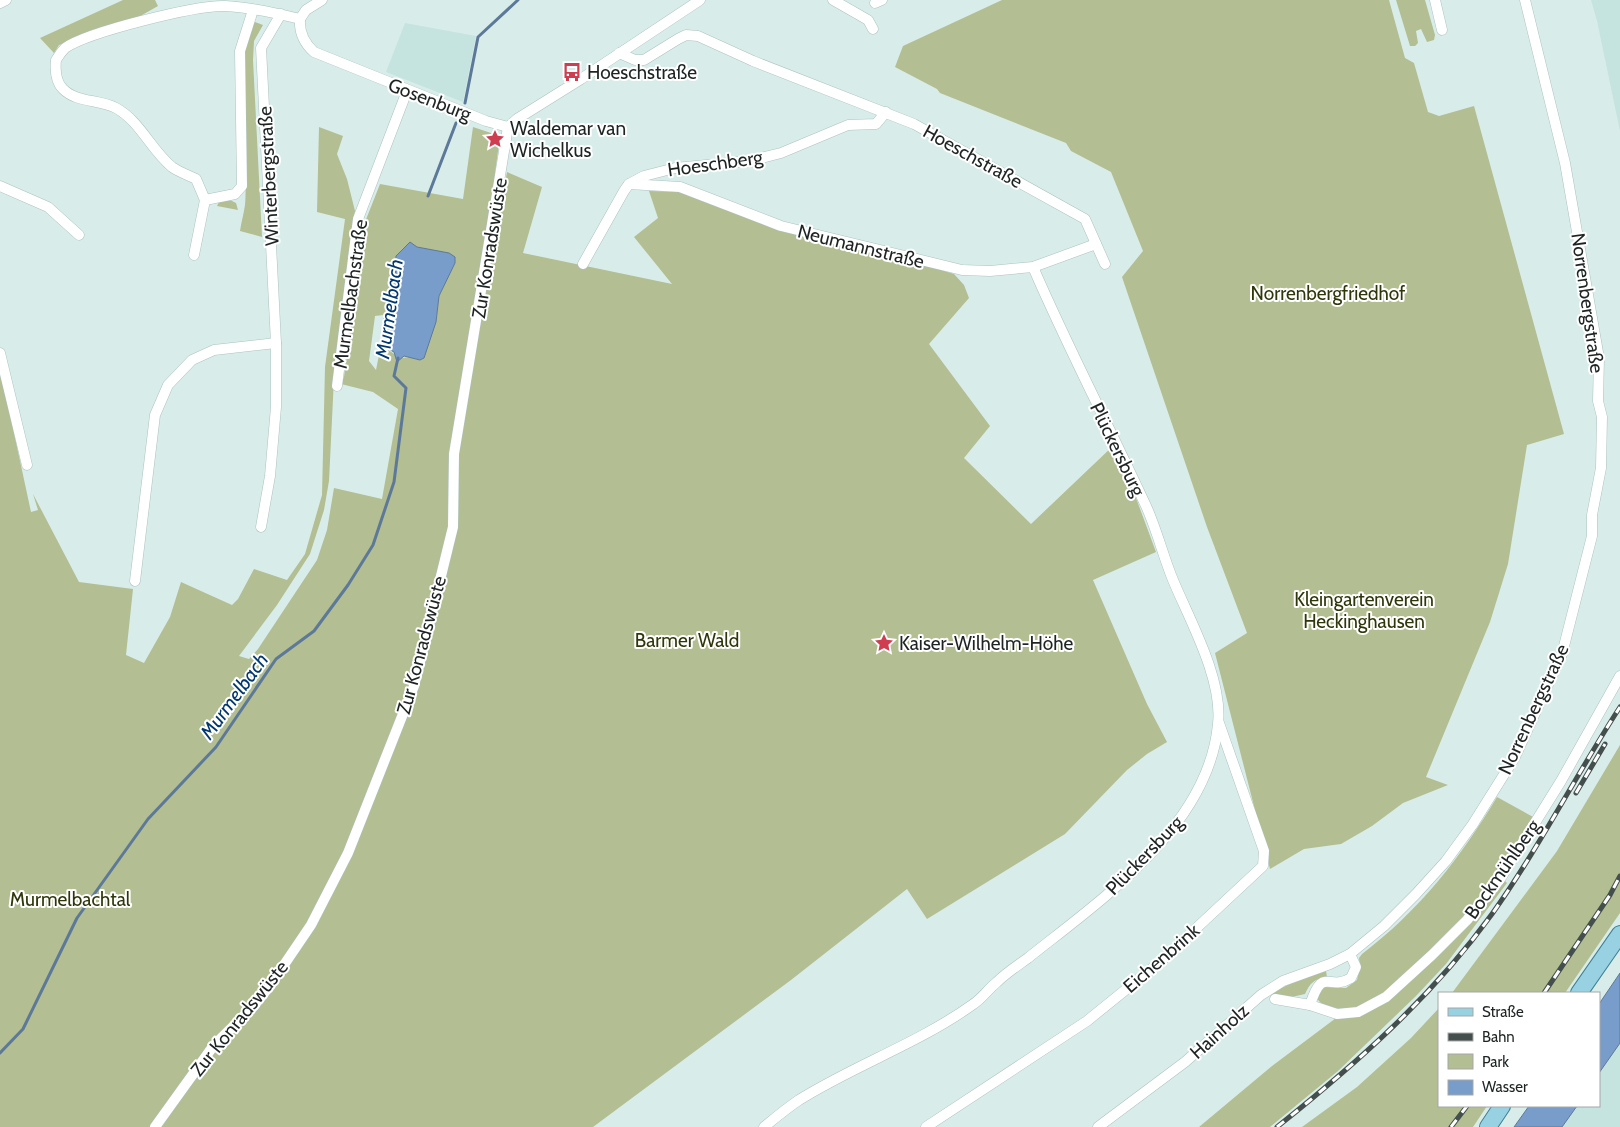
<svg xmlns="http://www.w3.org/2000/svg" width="1620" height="1127" font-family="Cabin,sans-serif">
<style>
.built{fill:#c5e3df}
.green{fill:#b3be92;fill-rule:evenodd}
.water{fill:#789dcb;stroke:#5d7999}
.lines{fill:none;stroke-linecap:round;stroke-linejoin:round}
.stream{stroke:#5d7999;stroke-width:3}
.minor-casing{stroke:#adc2bf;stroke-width:11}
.primary-casing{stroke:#408092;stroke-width:18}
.minor{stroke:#fff;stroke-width:10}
.primary{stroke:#98d1e2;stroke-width:16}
.rail-casing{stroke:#444e4d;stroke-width:5}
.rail{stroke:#fff;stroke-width:3;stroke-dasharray:9;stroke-linecap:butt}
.labels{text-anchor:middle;stroke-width:4;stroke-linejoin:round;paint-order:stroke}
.poi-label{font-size:19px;fill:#1d2423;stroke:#fff;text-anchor:start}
.street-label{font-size:19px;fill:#1d2423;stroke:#fff}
.park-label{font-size:19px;fill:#2f370a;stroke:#fff}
.water-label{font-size:20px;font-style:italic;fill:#00386f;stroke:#fff}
</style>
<rect width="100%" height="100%" fill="#d8edea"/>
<g class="built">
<path d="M1591,0H1620V131L1597,21Z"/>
<path d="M405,23L476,36L463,102L386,72Z"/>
<path d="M1620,1043V1127H1562L1577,1106H1599V1073Z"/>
</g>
<g class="green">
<path d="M123,0H155L158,6L135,19L59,45L54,53L40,38Z"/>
<path d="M1002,0H1389L1405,58L1414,63L1428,112L1439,116L1474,106L1564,434L1527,445L1508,564L1490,622L1426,777L1448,785L1403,803L1372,826L1341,844L1304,849L1270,869L1215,653L1247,633L1207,527L1122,277L1143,251L1111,172L1071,151L1066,143L940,93L937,89L895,67L903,46Z"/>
<path d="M1396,0H1425L1435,35L1434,40L1427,42L1421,29L1416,31L1418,43L1415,46H1410Z"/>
<path d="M255,22L263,25L254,41L253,60L262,237L240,231C241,223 244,213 245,205C249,161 232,54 255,22Z"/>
<path d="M319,127L343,136L337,154L347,179L355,211L334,378L329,481L324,510L310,554L277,605L239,656L249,659L258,649L317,560L327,530L334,488L382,499L398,409L373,392L341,384L344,377L365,222L380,184L463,199L473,127L500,136L491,204L501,206L507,172L542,187L523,253L672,284L634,237L658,218L649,191L684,192L954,274L964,285L969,298L929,344L990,426L964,458L1031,524L1114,445L1136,498L1156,552L1093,580L1147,704L1167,742L1147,754L1127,770L1065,834L927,919L907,889L791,980L593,1127H0V368L31,512L38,510L33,494L79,582L133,589L126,655L144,663L170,617L181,582L232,605L238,599L254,569L287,580L305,554L322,495L325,367L345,219L317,212ZM406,246L434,251L455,263L439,296L436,322L420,360L410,357L400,358L381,345L376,370L369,361L375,316L391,314C394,305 396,296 396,286C397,269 391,257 406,246Z"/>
<path d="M230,200L236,203L238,210L217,206L219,202Z"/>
<path d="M1620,745V913L1565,993H1452L1557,851Z"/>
<path d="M1497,797L1535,818C1520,840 1506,863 1490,885C1469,913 1352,1054 1316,997L1324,987L1346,988L1357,980L1360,967L1359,958L1362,954C1419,911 1461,857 1497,797Z"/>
<path d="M1505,881L1507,883L1446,964L1416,996L1338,1071L1270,1127H1199L1272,1066L1336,1018L1359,1016L1478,914Z"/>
<path d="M1326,971L1327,977C1314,979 1310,983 1305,994L1287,998L1269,994L1296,981Z"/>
<path d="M1439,1008V1106H1487L1473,1127H1302L1357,1087L1411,1038Z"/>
</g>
<g class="water">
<path d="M410,242L417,247L449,253L455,257V263L439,296L436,322L424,358L420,360L404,356L397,362L394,352L381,345L384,317L391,314L395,295L396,256Z"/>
<path d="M1620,973V1043L1599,1073V1004Z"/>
<path d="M1529,1106H1577L1562,1127H1514Z"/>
</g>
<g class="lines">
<g class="stream">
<path d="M465,103L478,37L518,0"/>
<path d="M428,196L456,123"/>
<path d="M0,1053L23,1029L77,918L148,819L216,747L276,659L314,631L348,585L373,545L394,482L406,388L394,376L398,358"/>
</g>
<g class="minor-casing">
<g id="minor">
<path d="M833,0L868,20L873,29"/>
<path d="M1435,0L1442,30"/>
<path d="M0,3L6,0"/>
<path d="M875,3L882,0"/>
<path d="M253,10L240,51L242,186L235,194L205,200L196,179C188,175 179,172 172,167C151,150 140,121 116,108C99,99 77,103 63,89C55,81 55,70 56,60C59,55 61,52 65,48C88,32 196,5 225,6C250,7 276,13 300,19L306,10L322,0"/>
<path d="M300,19C299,33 304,43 314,52L486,121L508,127"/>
<path d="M619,53L635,60H644L678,39L686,35L698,36L753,61L914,124L1085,219L1105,264"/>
<path d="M508,127L517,119L581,79L700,0"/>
<path d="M629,184L680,187L781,226L962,270L990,271L1033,267L1096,244"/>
<path d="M0,186L48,207L79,235"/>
<path d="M194,255L205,200"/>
<path d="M583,264L624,191L629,184L644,176L675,168L749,161L781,153L848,125L876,124L886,112"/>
<path d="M0,353L27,465"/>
<path d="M337,386L358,219L407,91"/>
<path d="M261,527L270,476L276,407V343L261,48L281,14"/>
<path d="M135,581L155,415L168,385L192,360L214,350L276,343"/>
<path d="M1275,999L1310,1005L1337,1014L1358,1012L1386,997L1432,955L1467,920L1500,879L1561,781L1620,676"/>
<path d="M1310,1005C1323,965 1328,992 1351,978L1356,967L1350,954"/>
<path d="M155,1127L214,1045L253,1007L269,987L311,925L348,853L414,686L453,527L454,454L508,127"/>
<path d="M764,1127C775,1118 787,1108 799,1100C855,1065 919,1043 972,1005C982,999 988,989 997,982C1006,973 1017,966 1028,958C1102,899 1209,826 1218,724C1223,679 1190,621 1173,580C1163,556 1157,530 1146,506C1109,426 1068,348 1033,267"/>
<path d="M926,1127L1087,1021L1160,962L1263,866L1264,851L1219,723"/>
<path d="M1098,1127L1185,1062L1261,995L1283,981L1330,964L1350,954L1384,926L1416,894L1446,861L1473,824L1515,757L1562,654L1592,536V515L1601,468L1602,417L1598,401L1599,358L1565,163L1525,0"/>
</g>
</g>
<g class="primary-casing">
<g id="primary">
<path d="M1579,993L1620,934"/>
<path d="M1488,1127L1502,1106"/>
</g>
</g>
<use href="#minor" class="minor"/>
<use href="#primary" class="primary"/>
<g class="rail-casing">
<g id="rail">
<path d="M1576,793L1605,744"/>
<path d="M1544,993L1610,895L1620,876"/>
<path d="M1277,1127C1357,1063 1432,997 1492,914C1539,848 1576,775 1620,707"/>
<path d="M1451,1127L1467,1106"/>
</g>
</g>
<use href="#rail" class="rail"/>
</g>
<defs>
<g id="bus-bare" transform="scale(1.5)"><path d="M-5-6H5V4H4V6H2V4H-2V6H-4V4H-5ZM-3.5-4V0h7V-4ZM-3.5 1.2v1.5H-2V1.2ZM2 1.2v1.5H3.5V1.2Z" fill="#ce3e50" stroke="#fff" stroke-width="2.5" paint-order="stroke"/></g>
<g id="sight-bare" transform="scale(1.5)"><path d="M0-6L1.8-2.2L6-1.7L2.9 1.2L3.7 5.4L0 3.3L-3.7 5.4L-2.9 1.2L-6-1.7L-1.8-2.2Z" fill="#ce3e50" stroke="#fff" stroke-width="2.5" paint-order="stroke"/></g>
</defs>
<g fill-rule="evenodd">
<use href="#bus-bare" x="572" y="72"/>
<use href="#sight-bare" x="495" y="139"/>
<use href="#sight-bare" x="884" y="643"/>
</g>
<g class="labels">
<g class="poi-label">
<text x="587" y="79">Hoeschstraße</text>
<text x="510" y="135">Waldemar van<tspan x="510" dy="22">Wichelkus</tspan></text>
<text x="899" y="650">Kaiser-Wilhelm-Höhe</text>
</g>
<g class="street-label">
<text transform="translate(430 99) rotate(21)" y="7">Gosenburg</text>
<text transform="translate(973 156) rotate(29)" y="7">Hoeschstraße</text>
<text transform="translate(715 163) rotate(-8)" y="7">Hoeschberg</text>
<text transform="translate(268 176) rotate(-93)" y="7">Winterbergstraße</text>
<text transform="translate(861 246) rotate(14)" y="7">Neumannstraße</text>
<text transform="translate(489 248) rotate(-81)" y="7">Zur Konradswüste</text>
<text transform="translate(350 294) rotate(-82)" y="7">Murmelbachstraße</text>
<text transform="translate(1588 303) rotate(82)" y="7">Norrenbergstraße</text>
<text transform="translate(1118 449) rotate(64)" y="7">Plückersburg</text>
<text transform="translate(421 645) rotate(-75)" y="7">Zur Konradswüste</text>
<text transform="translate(1533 709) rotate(-65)" y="7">Norrenbergstraße</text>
<text transform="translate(1144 855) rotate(-46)" y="7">Plückersburg</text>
<text transform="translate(1502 869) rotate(-55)" y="7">Bockmühlberg</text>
<text transform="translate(1161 958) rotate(-41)" y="7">Eichenbrink</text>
<text transform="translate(239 1018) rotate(-51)" y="7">Zur Konradswüste</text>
<text transform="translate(1219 1031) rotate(-42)" y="7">Hainholz</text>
</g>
<g class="park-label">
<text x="1328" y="300">Norrenbergfriedhof</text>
<text x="1364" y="606">Kleingartenverein<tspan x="1364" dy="22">Heckinghausen</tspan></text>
<text x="687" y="647">Barmer Wald</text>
<text x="70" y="906">Murmelbachtal</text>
</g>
<g class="water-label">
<text transform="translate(389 309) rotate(-82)" y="7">Murmelbach</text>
<text transform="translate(234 696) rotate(-54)" y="7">Murmelbach</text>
</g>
</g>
<rect x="1438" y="992" width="162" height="115" fill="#ffffff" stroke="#a5a7a7"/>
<rect x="1448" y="1008" width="25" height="8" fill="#98d1e2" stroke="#a5a7a7"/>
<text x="1482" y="1017" font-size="15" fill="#1d2423">Straße</text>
<rect x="1448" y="1033" width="25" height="8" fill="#444e4d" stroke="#a5a7a7"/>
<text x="1482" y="1042" font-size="15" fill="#1d2423">Bahn</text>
<rect x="1448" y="1054" width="25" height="15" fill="#b3be92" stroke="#a5a7a7"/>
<text x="1482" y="1067" font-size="15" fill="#1d2423">Park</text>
<rect x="1448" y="1080" width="25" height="15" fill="#789dcb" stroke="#a5a7a7"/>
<text x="1482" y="1092" font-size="15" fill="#1d2423">Wasser</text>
</svg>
